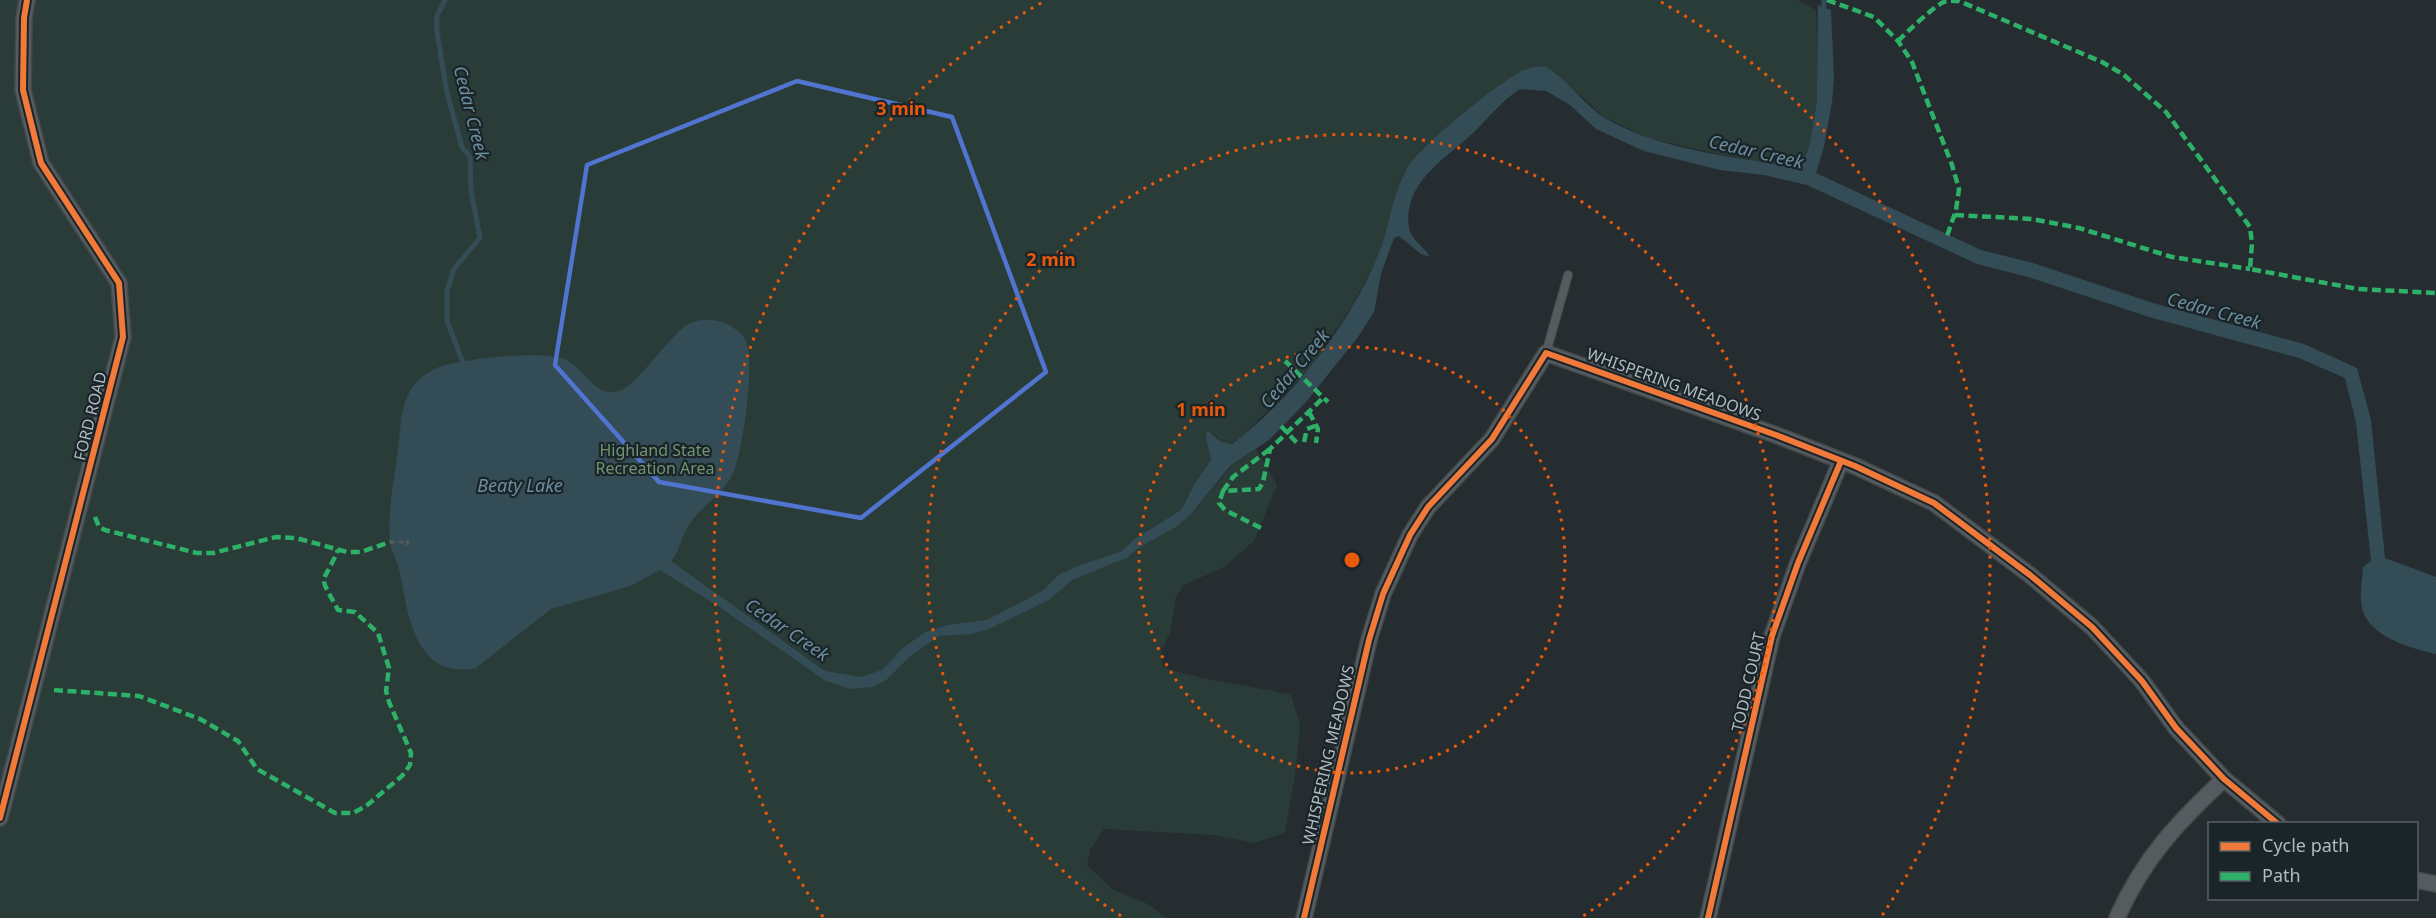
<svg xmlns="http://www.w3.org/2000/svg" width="2436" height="918" font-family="'Noto Sans',sans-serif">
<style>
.green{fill:#293c37}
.water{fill:#344c56}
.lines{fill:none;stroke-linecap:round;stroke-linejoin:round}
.stream{stroke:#344c56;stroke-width:5}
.lane-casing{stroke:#43484b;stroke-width:10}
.street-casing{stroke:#43484b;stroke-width:18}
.path{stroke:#555a5d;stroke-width:3;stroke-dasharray:4.5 4.5;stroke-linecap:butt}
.lane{stroke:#555b5f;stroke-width:8}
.street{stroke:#555b5f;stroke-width:15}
.quiet{stroke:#2db169;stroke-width:4.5;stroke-dasharray:9 4.5;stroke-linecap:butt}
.cycleway-casing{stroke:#1a2429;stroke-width:10}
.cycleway{stroke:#f17a3a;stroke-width:6}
.marked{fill:none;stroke:#5074d0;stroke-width:4.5;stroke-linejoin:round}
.ring{fill:none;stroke:#e8590c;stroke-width:3;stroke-dasharray:3 6}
.labels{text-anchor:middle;stroke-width:4.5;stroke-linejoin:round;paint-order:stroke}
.street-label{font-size:16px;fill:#afbbc2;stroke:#1a2429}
.park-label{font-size:16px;fill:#719570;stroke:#1a2429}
.water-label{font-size:18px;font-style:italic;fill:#6b8e9e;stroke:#1a2429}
.centre{fill:#e8590c;stroke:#1a2429;stroke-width:3}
.ring-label{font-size:18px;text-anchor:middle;font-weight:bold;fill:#e8590c;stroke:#1a2429;stroke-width:4.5;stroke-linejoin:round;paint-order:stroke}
</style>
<rect width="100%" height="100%" fill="#252d30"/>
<path class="green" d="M0,0H1797L1816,10L1819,78L1817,100L1810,143L1801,169L1723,155L1648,138L1604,117L1555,72L1537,65L1470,110L1421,150L1401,179L1378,257L1352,306L1311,367L1240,438L1228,445L1221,442L1214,434L1206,438L1211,460L1195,483L1181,510L1191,514L1231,466L1256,449L1277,485L1254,541L1223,568L1183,585L1176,598L1170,632L1161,652L1163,667C1204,681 1249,685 1291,695L1300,725L1296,769L1285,833L1254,843L1213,835L1104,829L1091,848L1087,865L1112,889L1148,904L1166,918H0Z"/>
<path class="water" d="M1818,5L1831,10L1834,78L1832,102L1824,147L1816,173L1981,250L2033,263L2153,303L2304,344L2357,368L2371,420L2385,558L2436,577V654C2413,649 2374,638 2364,614C2358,600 2362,582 2363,567L2371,561L2356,422L2345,378L2299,358L2149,317L2028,277L1977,264L1807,185L1764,175L1720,170L1644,151L1596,129L1570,105L1546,91L1520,89C1503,100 1490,116 1476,130C1449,157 1402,181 1409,228C1411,240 1424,246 1430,257L1421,254L1399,236L1394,238L1381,274L1374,312L1358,337L1306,402L1269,440L1230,466L1191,514L1176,527L1138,548L1128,557L1072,580L1049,600L989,629L972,634L939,636L909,657L885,681L872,687L850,689L826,681L718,606L660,570L630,586L551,609L476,668C416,680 408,616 400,573C398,562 391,551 390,541C387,511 395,478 398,449C401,428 400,401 415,384C421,377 430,371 439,367C463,359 540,350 564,359C584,366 594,399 619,391C636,386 666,341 684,327C694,318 713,318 725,323C733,327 743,333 746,342C755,363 743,449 734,471C726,492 703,505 690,523C682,534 680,551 671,561L825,671L861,677L882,670L903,648L924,633L947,625L987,620L1044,590L1058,575L1078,566L1120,552L1135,539L1181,510L1195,483L1211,460L1206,438L1207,430L1221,442L1232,444C1292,399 1350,324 1378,255C1390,226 1392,193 1409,165C1422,145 1501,80 1524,70C1532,67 1537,65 1546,67C1569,80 1583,104 1605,118C1663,152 1736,156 1801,169L1810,143L1817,100Z"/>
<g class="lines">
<g class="stream">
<path d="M445,0L437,16V32L447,93L462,147L470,157L471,191L480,238L454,269L447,291V321L465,368"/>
<path d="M1824,6V0"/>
</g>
<g class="lane-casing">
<path id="lane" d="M1546,353L1568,275"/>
</g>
<g class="street-casing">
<g id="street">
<path d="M0,818L123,337L119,283L41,163L23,90L24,18L27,0"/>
<path d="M2416,880L2436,884"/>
<path d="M1304,918L1369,640L1383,594L1410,535L1428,507L1492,439L1546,353L1776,435L1855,466L1934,503L2030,575L2092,627L2142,681L2176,728L2224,779L2278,824"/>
<path d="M1708,918L1772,636L1798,563L1841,461"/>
<path d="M2117,918C2143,859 2177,823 2224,779"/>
</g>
</g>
<g class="path">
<path d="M390,542H407"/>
<path d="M407,545L408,538"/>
</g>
<use href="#lane" class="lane"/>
<use href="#street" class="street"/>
<g class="quiet">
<path d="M1827,0L1874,17L1898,41L1912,62L1952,165L1959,189L1956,210L1947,236"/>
<path d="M1898,41C1907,32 1934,6 1944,2C1949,0 1955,1 1959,1L2102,62L2124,75L2166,112L2250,227L2252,243L2250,269L2358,289L2436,293"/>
<path d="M1955,215L2032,219L2079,228L2172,257L2250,269"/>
<path d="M1285,361L1328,402"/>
<path d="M1309,412L1318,429L1316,443"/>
<path d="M1281,426L1297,443"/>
<path d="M1304,442L1307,429L1315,426"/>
<path d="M1223,491L1233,477L1270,449"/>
<path d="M95,517L99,527L105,530L197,553H213L276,537L296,538L347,552H361L390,542"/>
<path d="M1261,528L1225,510L1219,503L1223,491L1259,489L1263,482L1270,449L1323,398"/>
<path d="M54,690L139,696L200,719L238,741L257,769L335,813H353L366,806L402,776L410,765L411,753L389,702L386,691L389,668L378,633L355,612L338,610C317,571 322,588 338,550"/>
</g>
<g class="cycleway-casing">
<g id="cycleway">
<path d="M0,818L123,337L119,283L41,163L23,90L24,18L27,0"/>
<path d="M1304,918L1369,640L1383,594L1410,535L1428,507L1492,439L1546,353L1776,435L1855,466L1934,503L2030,575L2092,627L2142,681L2176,728L2224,779L2278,824"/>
<path d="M1708,918L1772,636L1798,563L1841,461"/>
</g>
</g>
<use href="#cycleway" class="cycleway"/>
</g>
<path class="marked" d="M797,81L952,117L1046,372L861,518L659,482L555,365L587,165Z"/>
<g class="ring">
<circle cx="1352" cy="560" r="213"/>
<path d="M1121 916A425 425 0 1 1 1583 916"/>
<path d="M823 917A638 638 0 0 1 1043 2M1661 2A638 638 0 0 1 1881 917"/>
</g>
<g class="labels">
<g class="street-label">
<text transform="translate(1674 384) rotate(20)" y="6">WHISPERING MEADOWS</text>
<text transform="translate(90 416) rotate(-76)" y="6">FORD ROAD</text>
<text transform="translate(1748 682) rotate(-77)" y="6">TODD COURT</text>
<text transform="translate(1328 755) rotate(-77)" y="6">WHISPERING MEADOWS</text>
</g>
<g class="park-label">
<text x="655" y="456">Highland State<tspan x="655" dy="18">Recreation Area</tspan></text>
</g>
<g class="water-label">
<text transform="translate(471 113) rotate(76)" y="6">Cedar Creek</text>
<text transform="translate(1756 152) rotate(13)" y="6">Cedar Creek</text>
<text transform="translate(2214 311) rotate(15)" y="6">Cedar Creek</text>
<text transform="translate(1295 369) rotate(-50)" y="6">Cedar Creek</text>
<text x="520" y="492">Beaty Lake</text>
<text transform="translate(787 630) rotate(34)" y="6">Cedar Creek</text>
</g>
</g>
<circle cx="1352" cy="560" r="9" class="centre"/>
<g class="ring-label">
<text x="901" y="115">3 min</text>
<text x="1051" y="266">2 min</text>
<text x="1201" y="416">1 min</text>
</g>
<rect x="2208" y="822" width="210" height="78" fill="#1a2429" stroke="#566066" stroke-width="1.5"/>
<rect x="2220" y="842" width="30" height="9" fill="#f17a3a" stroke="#566066" stroke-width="1.5"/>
<text x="2262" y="852" font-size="18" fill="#afbbc2">Cycle path</text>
<rect x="2220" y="872" width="30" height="9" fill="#2db169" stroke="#566066" stroke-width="1.5"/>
<text x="2262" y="882" font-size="18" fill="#afbbc2">Path</text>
</svg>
